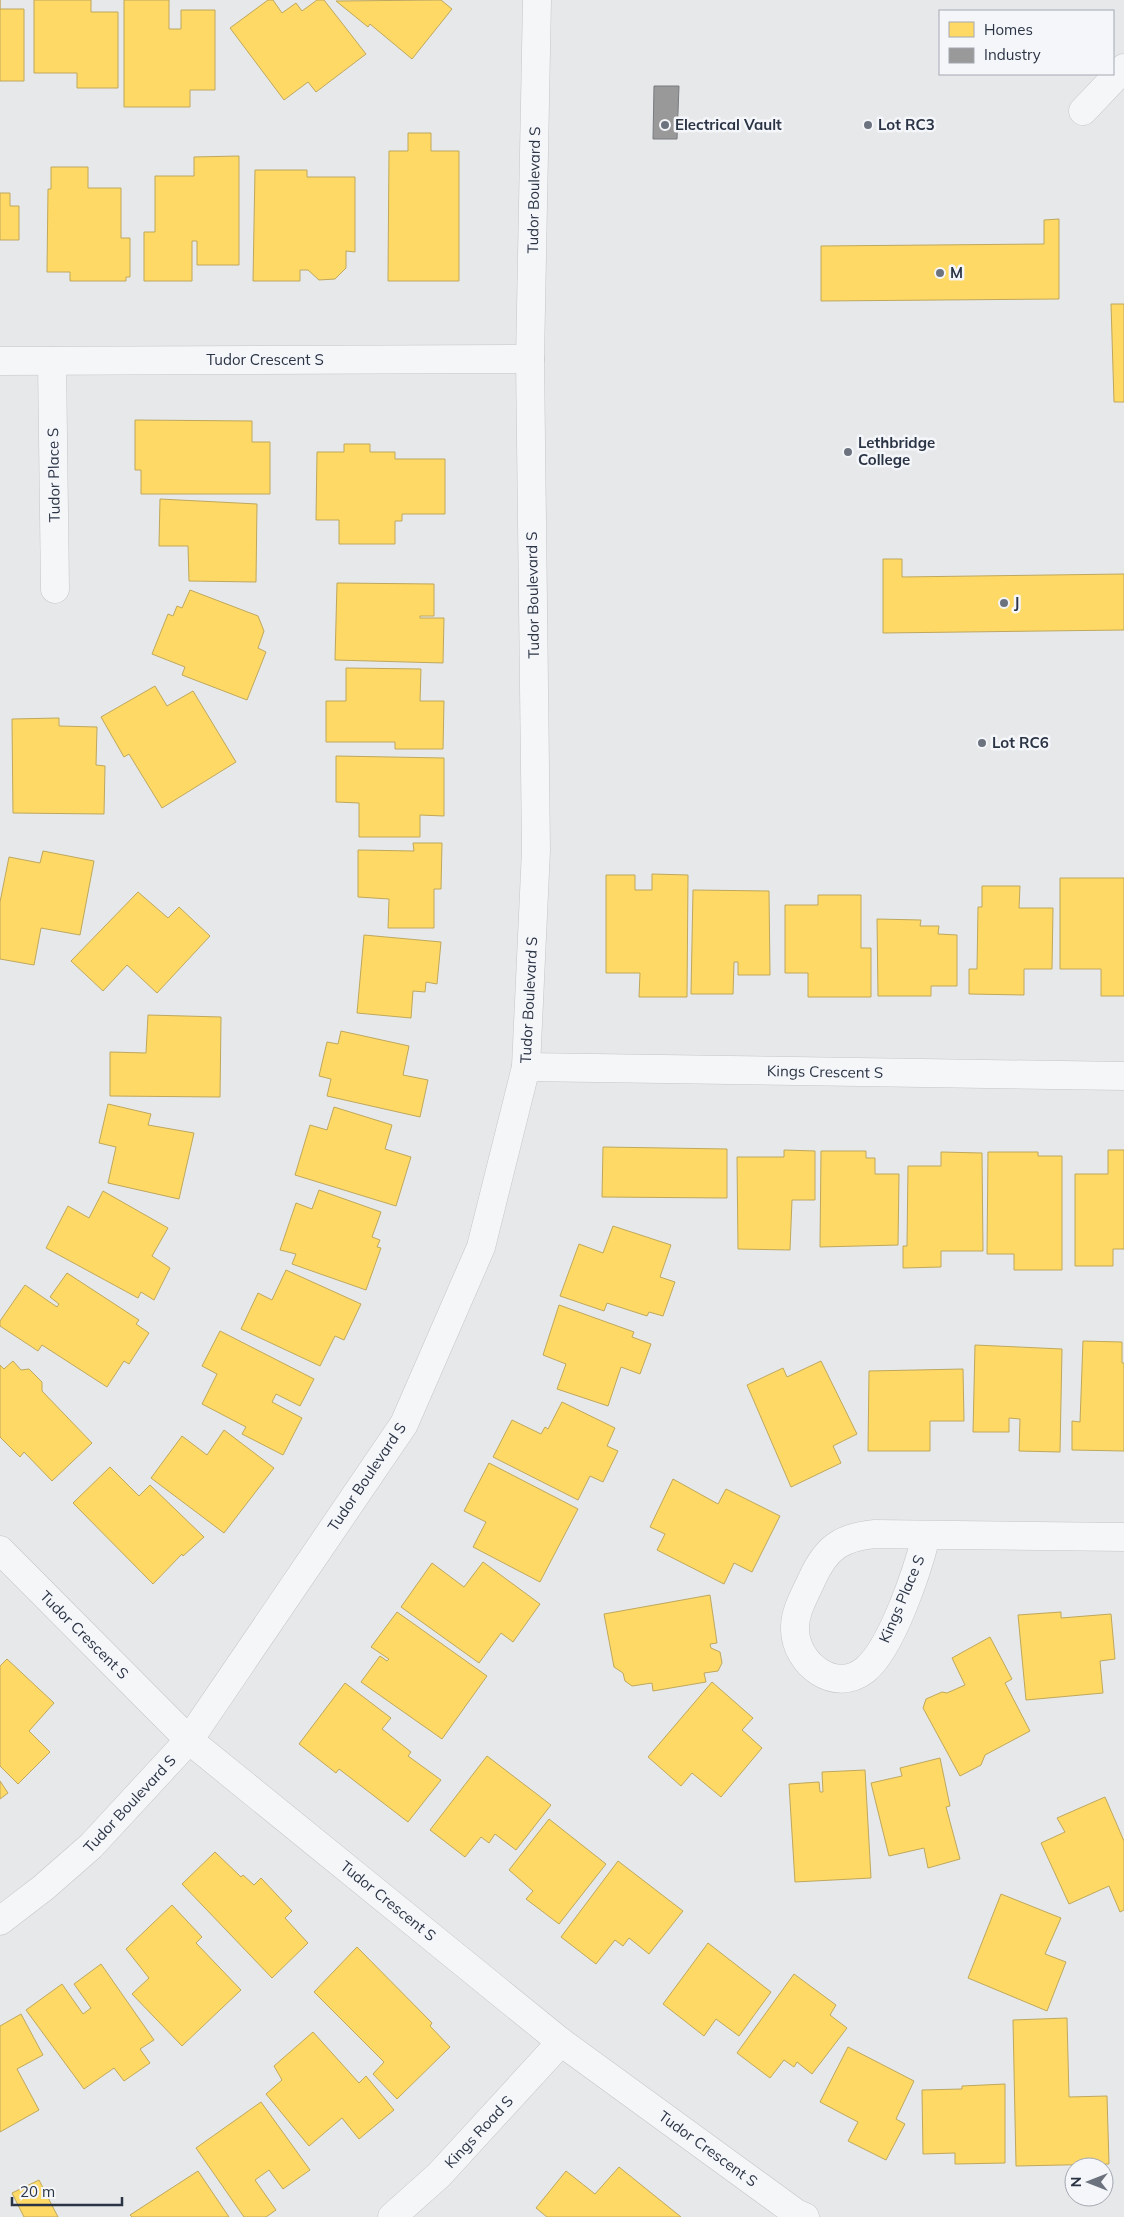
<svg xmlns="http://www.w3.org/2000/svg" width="1124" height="2217" font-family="Mulish,sans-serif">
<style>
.homes{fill:#ffd966;stroke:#bfa85c}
.industry{fill:#999;stroke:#787b80}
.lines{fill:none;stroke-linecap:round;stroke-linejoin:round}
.street-casing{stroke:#c4c6c8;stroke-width:29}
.street{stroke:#f5f6f7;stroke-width:28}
.poi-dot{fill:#6c737f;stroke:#f4f6f9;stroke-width:2}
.labels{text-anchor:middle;stroke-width:5;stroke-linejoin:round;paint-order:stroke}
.poi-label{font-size:15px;font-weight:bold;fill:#2b3445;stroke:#f4f6f9;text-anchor:start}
.street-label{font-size:15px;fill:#2b3445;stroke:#f4f6f9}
</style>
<rect width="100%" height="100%" fill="#e6e8ea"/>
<g class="homes">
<path d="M0,0V9H24V81H0Z"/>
<path d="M34,0H91V12H118V88H77V73H34Z"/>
<path d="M124,0H169V29H181V10H215V90H190V107H124Z"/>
<path d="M268,0H273L282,13L296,3L302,11L317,0H324L366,54L316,92L308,82L284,100L230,28Z"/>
<path d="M441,0L452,9L412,59L370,24L368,27L336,1Z"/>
<path d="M408,133H431V151H459V281H388L389,151H408Z"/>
<path d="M239,156V265H197V241H192V281H144V232H155V176H194V157Z"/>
<path d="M51,167H88V188H121V238H130V277H126V281H70V272H47L48,189H51Z"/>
<path d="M255,170H307V177H355V252L346,251V268L335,279L319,280L308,270H300V281H253Z"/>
<path d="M0,193H10V206H19V240H0Z"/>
<path d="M1059,219V299L821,301V246L1044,244V220Z"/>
<path d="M1111,304H1124V402H1114Z"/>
<path d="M135,420L252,421V442H270V494H141V470H135Z"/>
<path d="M344,444H370V452H395V459H445V514H402V521H395V544H339V520H316L317,452H344Z"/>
<path d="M160,499L257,504L256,582L189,581L188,546H159Z"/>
<path d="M883,559H902V577L1124,574V630L883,633Z"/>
<path d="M337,583L434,584V616H420V618H444L443,663L335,660Z"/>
<path d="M190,590L258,616L264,631L258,648L266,652L247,700L182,675L185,667L152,654L168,614L173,616L177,606L182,608Z"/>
<path d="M346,668L421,669L420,701H444L443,749H395V742H326V701H346Z"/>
<path d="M155,686L167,706L193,691L236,762L162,808L129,754L124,757L101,717Z"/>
<path d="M59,718V726L97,727L96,765L105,766L104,814L13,813L12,719Z"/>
<path d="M336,756L444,758V816L420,815V837H359V803L336,802Z"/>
<path d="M413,843H442L441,889H434V928H388L389,899L358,897V850L414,851Z"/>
<path d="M43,851L94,861L80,935L41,928L34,965L0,959V902L9,857L40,863Z"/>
<path d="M652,874L688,875L687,997H639L640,973H606V875H635V890H652Z"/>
<path d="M1060,878H1124V996H1101V969H1060Z"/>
<path d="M982,886H1020L1019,908H1053L1052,969H1024V995L969,994V969H977L978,907H982Z"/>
<path d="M693,890L769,891L770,975H738V962H734L733,994H691Z"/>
<path d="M138,892L168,918L179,907L210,936L157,993L127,965L103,991L71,961Z"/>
<path d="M818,895H861V948H871V997H808V973H785V905H818Z"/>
<path d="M877,919L921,920L920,926H939L938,934L957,935V986H931V996H878Z"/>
<path d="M364,935L441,942L437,984L426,982L425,992L413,991L411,1018L357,1013Z"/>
<path d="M148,1015L221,1017L220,1097L110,1096V1052L146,1053Z"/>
<path d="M341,1031L409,1046L403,1075L428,1080L420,1117L327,1096L331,1079L319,1076L327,1042L338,1044Z"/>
<path d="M108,1104L151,1114L148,1125L194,1133L179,1199L108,1183L116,1147L99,1143Z"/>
<path d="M334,1107L392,1125L385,1149L411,1157L396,1206L295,1175L310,1125L327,1130Z"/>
<path d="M603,1147L727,1149V1198L602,1197Z"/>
<path d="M784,1150L815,1151V1200H792L790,1250L738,1249L737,1157H784Z"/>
<path d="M1108,1150H1124V1249H1113V1266H1075V1174H1108Z"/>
<path d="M821,1151H866V1158H875V1174H899L898,1245L820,1247Z"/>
<path d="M941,1152L982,1153L983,1251H941V1267L903,1268V1246H907L908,1166H941Z"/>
<path d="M988,1152H1038V1156H1062V1270H1014V1254H987Z"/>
<path d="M319,1190L381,1212L372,1237L380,1240L377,1247L381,1248L366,1290L292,1264L296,1254L280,1250L296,1203L312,1209Z"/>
<path d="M103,1191L168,1228L152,1256L170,1268L154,1300L141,1292L138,1298L46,1248L68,1206L89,1218Z"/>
<path d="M613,1226L671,1245L660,1277L675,1282L663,1316L649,1312L647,1316L607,1303L604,1311L560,1296L579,1244L603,1253Z"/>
<path d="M286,1270L361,1304L344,1340L335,1336L320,1366L241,1329L258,1293L272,1300Z"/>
<path d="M67,1273L139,1320L136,1324L149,1333L129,1364L124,1361L107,1387L42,1345L38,1351L0,1326V1321L25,1285L57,1307L59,1304L50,1297Z"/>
<path d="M559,1305L634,1332L632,1337L651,1344L640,1374L621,1367L608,1406L557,1389L566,1364L543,1355Z"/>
<path d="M220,1331L314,1379L300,1406L276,1394L272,1402L302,1418L283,1455L242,1434L246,1427L202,1404L217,1374L202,1366Z"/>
<path d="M1083,1341L1122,1342V1363H1124V1451L1072,1450V1421L1080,1422Z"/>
<path d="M975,1345L1062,1349L1060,1452L1019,1451L1020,1419L1009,1418V1432H973Z"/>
<path d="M13,1361L21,1370L29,1369L42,1382V1391L92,1443L52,1481L24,1452L20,1457L0,1437V1365L4,1369Z"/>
<path d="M821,1361L857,1434L833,1446L841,1463L791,1487L747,1385L783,1368L787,1377Z"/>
<path d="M963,1369L964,1421H930V1451H868L869,1371Z"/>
<path d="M562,1402L615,1428L607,1446L618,1451L603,1482L590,1476L578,1500L493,1457L512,1420L541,1434L545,1427L548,1429Z"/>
<path d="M224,1430L274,1468L224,1533L151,1478L182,1436L207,1455Z"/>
<path d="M489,1463L578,1509L540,1582L473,1547L486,1522L464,1511Z"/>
<path d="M110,1467L139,1496L150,1485L204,1537L183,1556L182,1554L153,1584L73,1503Z"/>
<path d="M673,1479L718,1504L726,1489L780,1516L752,1572L734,1563L724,1584L657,1550L665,1534L650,1527Z"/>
<path d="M483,1562L540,1604L513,1642L501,1633L479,1663L401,1607L432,1563L464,1587Z"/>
<path d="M710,1595L717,1643L710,1644L711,1648L720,1652L722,1663L718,1671L704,1673L706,1682L653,1691L652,1683L632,1686L625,1681L623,1673L614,1667L604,1614Z"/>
<path d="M397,1612L487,1676L442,1739L361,1682L380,1656L387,1661L389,1659L371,1647Z"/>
<path d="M1061,1612V1618L1111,1614L1115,1659L1100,1661L1103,1693L1026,1700L1018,1615Z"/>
<path d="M990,1637L1012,1679L1005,1683L1030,1731L985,1755L981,1765L960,1776L923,1708L926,1699L942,1692L947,1693L965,1685L952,1658Z"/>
<path d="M7,1659L54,1703L29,1731L50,1752L18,1784L0,1766V1666Z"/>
<path d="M712,1682L753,1718L742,1730L762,1748L721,1797L692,1773L681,1786L648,1757Z"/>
<path d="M345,1683L391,1718L382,1729L411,1752L408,1756L441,1780L408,1822L339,1769L336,1773L299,1744Z"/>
<path d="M487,1756L551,1805L516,1850L495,1834L489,1843L481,1837L465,1857L430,1830Z"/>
<path d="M940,1758L950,1806L946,1807L960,1859L928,1868L924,1848L889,1856L871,1783L902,1776L900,1768Z"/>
<path d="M865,1770L871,1878L795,1882L789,1784L819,1782L820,1792H823L822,1772Z"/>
<path d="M0,1781L8,1793L0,1799Z"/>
<path d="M1105,1797L1124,1841V1910L1120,1912L1109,1886L1069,1904L1041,1843L1065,1832L1057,1818Z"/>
<path d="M549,1819L606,1864L559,1924L526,1899L533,1891L509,1870Z"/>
<path d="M215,1852L241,1877L243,1875L254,1885L261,1878L292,1911L285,1918L308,1943L272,1978L182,1884Z"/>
<path d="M618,1861L683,1911L649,1954L629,1938L623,1946L615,1940L596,1964L561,1937Z"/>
<path d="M1001,1894L1061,1918L1045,1954L1066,1962L1047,2011L968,1978Z"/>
<path d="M172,1905L202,1937L196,1943L241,1990L182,2046L132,1994L149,1978L126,1949Z"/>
<path d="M708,1943L771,1992L739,2036L716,2019L704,2036L663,2004Z"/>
<path d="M357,1947L432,2023L430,2026L450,2047L397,2099L373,2074L384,2062L314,1992Z"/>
<path d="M101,1964L154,2040L140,2049L150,2063L124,2081L114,2068L84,2089L26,2010L62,1984L83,2014L91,2008L74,1984Z"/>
<path d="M794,1974L836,2005L830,2015L847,2028L812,2074L797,2062L794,2067L784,2060L770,2078L737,2053Z"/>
<path d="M21,2014L43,2055L17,2069L39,2110L0,2132V2026Z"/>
<path d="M1067,2018L1069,2097L1107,2096L1109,2164L1016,2166L1013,2020Z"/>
<path d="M313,2032L359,2083L366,2076L394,2110L359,2139L342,2118L309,2146L266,2094L282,2080L274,2066Z"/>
<path d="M848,2047L914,2081L896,2119L905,2124L886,2160L848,2141L858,2122L820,2102Z"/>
<path d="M1005,2084V2163L955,2164V2153L923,2154L922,2090L962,2089V2086Z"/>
<path d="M261,2102L310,2170L283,2189L269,2170L255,2180L276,2210L266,2217H244L196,2148Z"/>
<path d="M619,2167L681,2217H547L536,2208L566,2171L595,2194Z"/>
<path d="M198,2171L229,2217H132L130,2215Z"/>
<path d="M39,2180L58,2217H24L12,2193Z"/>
</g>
<path class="industry" d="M654,86H679L677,139H653Z"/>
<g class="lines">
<g class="street-casing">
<g id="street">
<path d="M1083,111L1124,68"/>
<path d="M0,361L530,359"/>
<path d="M52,361L55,589"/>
<path d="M526,1067L1124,1076"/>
<path d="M926,1536C918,1569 892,1648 865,1670C835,1694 796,1664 795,1630C794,1612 805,1595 812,1579C826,1548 841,1537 875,1534L1124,1537"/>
<path d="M0,1550L189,1740L561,2042L796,2213L805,2217"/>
<path d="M0,1921L43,1888L91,1846L189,1740L404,1424L481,1247L526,1067L536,850L530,359L537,0"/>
<path d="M392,2217L439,2175L561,2042"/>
</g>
</g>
<use href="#street" class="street"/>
</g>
<g class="poi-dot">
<circle cx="665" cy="125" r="5"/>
<circle cx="868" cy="125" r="5"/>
<circle cx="940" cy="273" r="5"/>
<circle cx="848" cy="452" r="5"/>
<circle cx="1004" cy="603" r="5"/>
<circle cx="982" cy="743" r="5"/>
</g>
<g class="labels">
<g class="poi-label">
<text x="675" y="130">Electrical Vault</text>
<text x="878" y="130">Lot RC3</text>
<text x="950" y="278">M</text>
<text x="858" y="448">Lethbridge<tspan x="858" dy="17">College</tspan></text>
<text x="1014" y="608">J</text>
<text x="992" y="748">Lot RC6</text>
</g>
<g class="street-label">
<text transform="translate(534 190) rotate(-89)" y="5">Tudor Boulevard S</text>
<text x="265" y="365">Tudor Crescent S</text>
<text transform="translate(54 475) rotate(-91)" y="5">Tudor Place S</text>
<text transform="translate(533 595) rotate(-91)" y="5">Tudor Boulevard S</text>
<text transform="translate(529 1000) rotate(-87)" y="5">Tudor Boulevard S</text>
<text transform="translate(825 1072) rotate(1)" y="5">Kings Crescent S</text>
<text transform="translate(367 1477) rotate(-56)" y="5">Tudor Boulevard S</text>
<text transform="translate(902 1599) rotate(-67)" y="5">Kings Place S</text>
<text transform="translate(84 1635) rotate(45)" y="5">Tudor Crescent S</text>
<text transform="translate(130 1804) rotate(-47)" y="5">Tudor Boulevard S</text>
<text transform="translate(388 1901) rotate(39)" y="5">Tudor Crescent S</text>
<text transform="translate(479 2132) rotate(-47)" y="5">Kings Road S</text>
<text transform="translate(708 2149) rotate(36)" y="5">Tudor Crescent S</text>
</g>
</g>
<rect x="939" y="10" width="175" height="65" fill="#f4f6f9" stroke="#a4a8b1"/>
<rect x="949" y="22" width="25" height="15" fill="#ffd966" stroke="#a4a8b1"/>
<text x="984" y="35" font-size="15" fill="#2b3445">Homes</text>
<rect x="949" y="48" width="25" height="15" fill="#999999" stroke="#a4a8b1"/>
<text x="984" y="60" font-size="15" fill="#2b3445">Industry</text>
<g transform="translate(1089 2182) rotate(270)"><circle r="24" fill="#f4f6f9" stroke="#a4a8b1"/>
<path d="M0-4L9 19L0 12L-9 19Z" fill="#6c737f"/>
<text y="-8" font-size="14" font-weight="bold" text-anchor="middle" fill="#2b3445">N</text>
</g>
<path d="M12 2197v8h110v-8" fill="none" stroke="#2b3445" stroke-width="2.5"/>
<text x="20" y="2197" font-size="15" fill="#2b3445" stroke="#f4f6f9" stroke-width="4" paint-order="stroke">20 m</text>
</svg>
